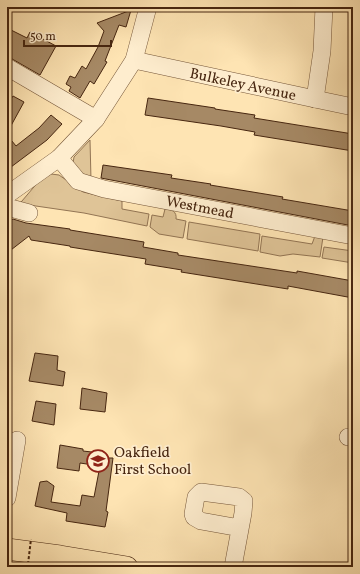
<svg xmlns="http://www.w3.org/2000/svg" width="360" height="574" font-family="Vollkorn,serif">
<style>
.green{fill:#dfc497;stroke:#937554}
.building{fill:#a68965;stroke:#472610}
.lines{fill:none;stroke-linecap:round;stroke-linejoin:round}
.minor-casing{stroke:#755639;stroke-width:18}
.major-casing{stroke:#472610;stroke-width:22}
.minor{stroke:#feedce;stroke-width:17}
.major{stroke:#fee4b3;stroke-width:21}
.path-bridge{stroke:#472610;stroke-width:2;stroke-dasharray:3 2;stroke-linecap:butt}
.labels{text-anchor:middle;stroke-width:3.5;stroke-linejoin:round;paint-order:stroke}
.street-label{font-size:15px;fill:#472610;stroke:#feedce}
.poi-label{font-size:15px;fill:#472610;stroke:#feedce;text-anchor:start}
</style>
<rect width="100%" height="100%" fill="#fee4b3"/>
<filter id="stains"><feTurbulence type="fractalNoise" baseFrequency=".005" numOctaves="4"/><feColorMatrix values="0 0 0 0 .2 0 0 0 0 .09 0 0 0 0 .02 0 0 0 .5 -.17"/></filter>
<radialGradient id="worn" r=".72"><stop offset=".6" stop-color="#630" stop-opacity="0"/><stop offset="1" stop-color="#630" stop-opacity=".3"/></radialGradient>
<g class="green">
<path d="M90,140L91,180L85,178L73,163L74,157Z"/>
<path d="M51,174L59,175L83,192L122,201V209L149,214L147,226L84,213L29,205L16,208L39,181Z"/>
<path d="M165,209C172,209 177,212 176,219L186,221L183,238L159,234L150,227L152,215L163,217Z"/>
<path d="M189,222L260,234L258,251L187,239Z"/>
<path d="M262,236L312,244L315,236L323,237L320,257L293,254L280,256L260,252Z"/>
<path d="M324,247L353,251V263L322,258Z"/>
</g>
<g class="building">
<path d="M131,10L126,27L119,25L105,61L107,62L94,84L90,81L80,98L69,91L71,87L66,84L70,76L75,78L82,66L86,69L98,47L104,31L97,23Z"/>
<path d="M7,28L27,38L30,32L56,46L40,75L7,56Z"/>
<path d="M13,96L24,102L7,133V97L11,99Z"/>
<path d="M148,98L215,108V109L255,115L254,118L353,134V151L254,135L255,132L221,126L145,115Z"/>
<path d="M51,115L62,124L47,140L7,170V135L16,146L39,128Z"/>
<path d="M103,165L172,175L171,178L211,184L210,185L283,197L282,199L353,211V226L106,179L101,178Z"/>
<path d="M13,219L26,223L70,229V230L144,242L143,247L178,253V255L297,273V271L353,281V298L288,286V289L181,272L182,270L145,264L146,259L70,247V246L31,240L29,236L7,253V223Z"/>
<path d="M35,353L58,356L57,370L65,372L63,386L29,381Z"/>
<path d="M82,388L107,393L105,412L80,409Z"/>
<path d="M36,401L56,404L54,425L32,421Z"/>
<path d="M60,445L83,449V451L100,453L105,455L107,458H113L106,511L108,512L105,527L66,521L67,513L35,506L40,482L47,481L54,486L51,502L80,506L82,495L94,497L100,466L80,463L79,471L57,468Z"/>
</g>
<g class="lines">
<g class="minor-casing">
<g id="minor">
<path d="M134,60L315,99L353,107"/>
<path d="M7,67L96,119"/>
<path d="M315,99L322,51L324,7"/>
<path d="M59,158L78,181L104,189L353,236"/>
<path d="M7,195L59,158L96,119L134,60L148,7"/>
<path d="M7,207L29,213"/>
<path d="M348,437L353,438"/>
<path d="M7,498L17,440"/>
<path d="M233,567L243,513L244,501L239,497L201,492L196,497L193,514L194,517L201,521L240,528"/>
</g>
</g>
<g class="major-casing">
<path id="major" d="M7,549L60,556L127,567"/>
</g>
<use href="#minor" class="minor"/>
<use href="#major" class="major"/>
<path class="path-bridge" d="M28,564L31,539"/>
</g>
<defs>
<g id="school-ring" transform="scale(1.15)"><circle r="9.5" fill="#feedce" stroke="#8f2418" stroke-width="1.5"/><path d="M0-5L7-2L0 1L-7-2ZM-4 1L0 2.5L4 1V4Q0 6-4 4Z" fill="#8f2418"/></g>
</defs>
<g fill-rule="evenodd">
<use href="#school-ring" x="98" y="461"/>
</g>
<g class="labels">
<g class="street-label">
<text transform="translate(243 84) rotate(12)" y="5">Bulkeley Avenue</text>
<text transform="translate(200 207) rotate(11)" y="5">Westmead</text>
</g>
<g class="poi-label">
<text x="114" y="457">Oakfield<tspan x="114" dy="17">First School</tspan></text>
</g>
</g>
<rect width="360" height="574" fill="none" stroke="#fee4b3" stroke-width="24"/>
<rect x="8" y="8" width="344" height="558" fill="none" stroke="#472610" stroke-width="2"/>
<rect x="12" y="12" width="336" height="550" fill="none" stroke="#472610"/>
<path d="M24 40v6h87v-6" fill="none" stroke="#472610" stroke-width="2"/>
<text x="30" y="40" font-size="12" fill="#472610" stroke="#feedce" stroke-width="3" paint-order="stroke">50 m</text>
<rect width="100%" height="100%" filter="url(#stains)"/>
<rect width="100%" height="100%" fill="url(#worn)"/>
</svg>
